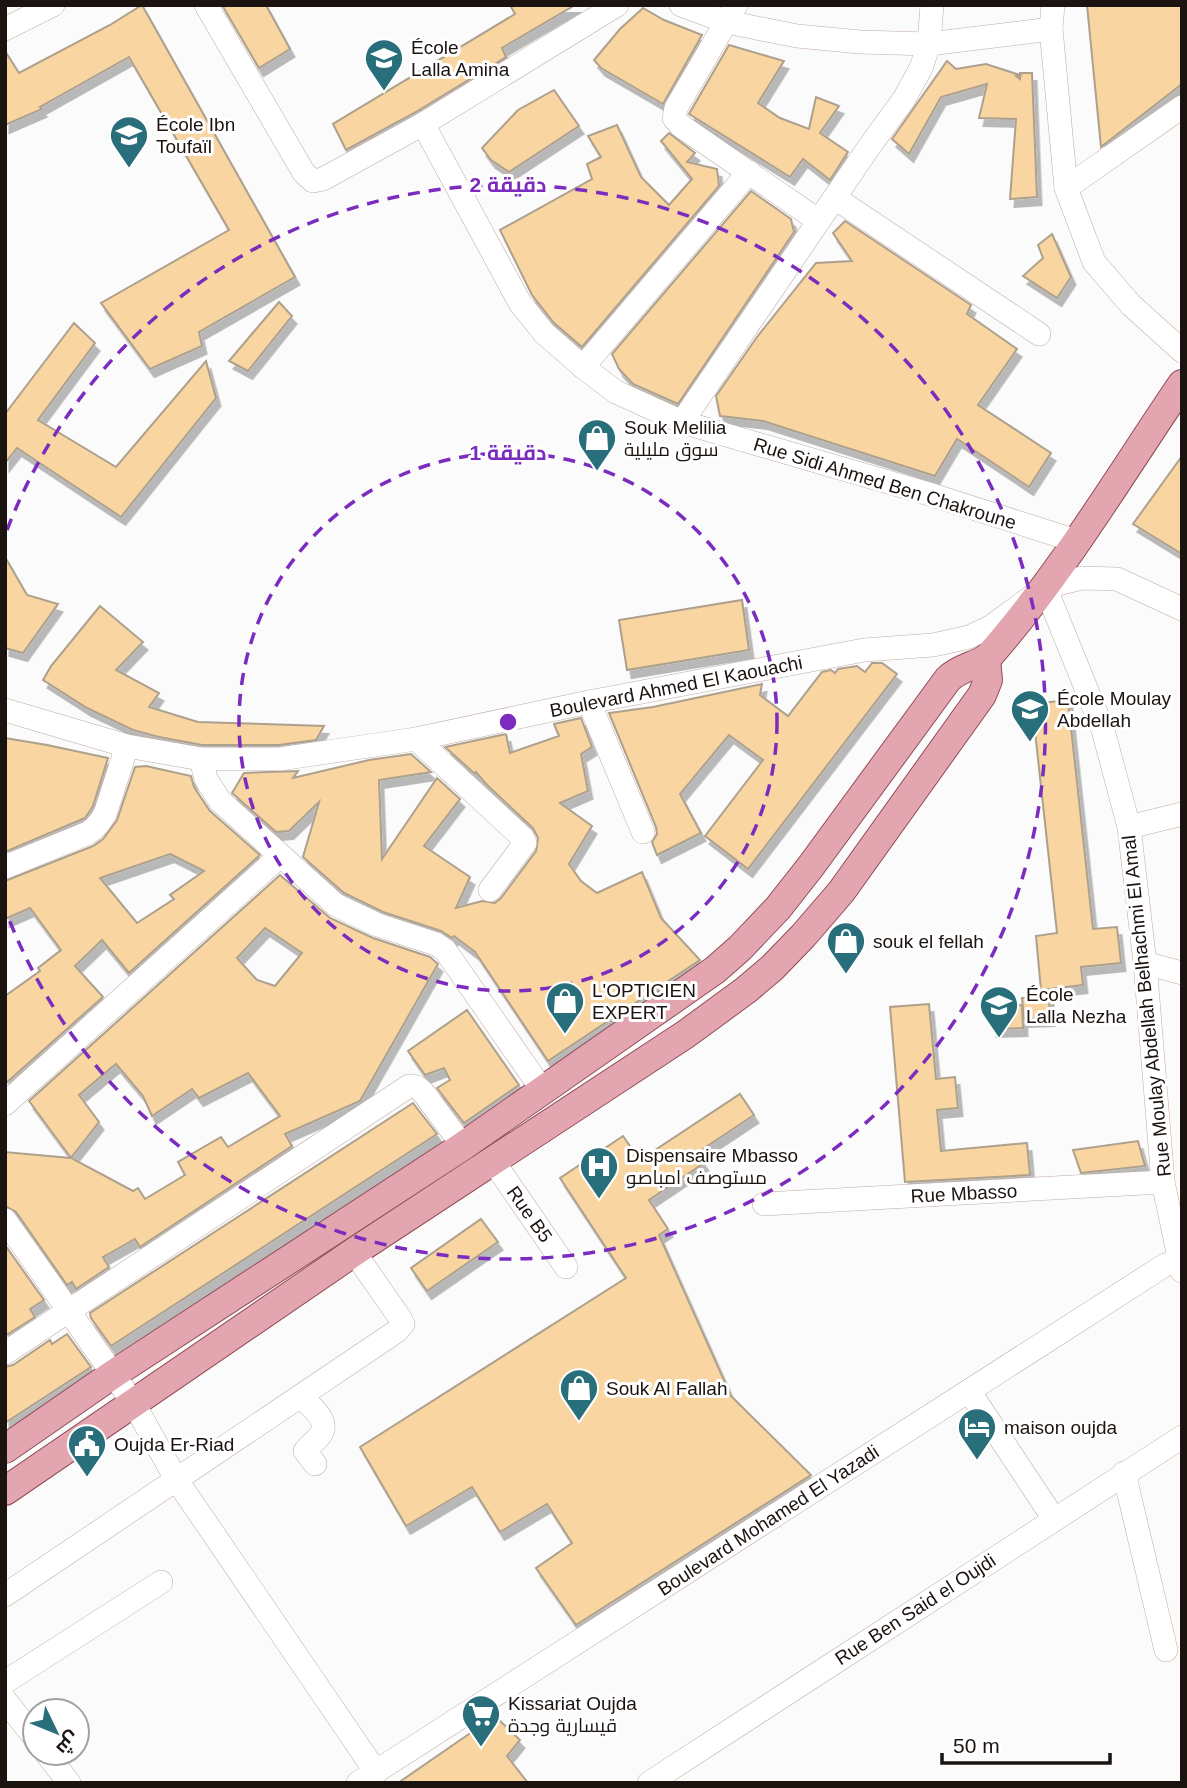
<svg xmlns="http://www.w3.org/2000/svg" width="1187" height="1788" font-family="Arial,Cairo,sans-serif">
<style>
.building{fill:#f8d5a1;stroke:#ada08d;stroke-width:2;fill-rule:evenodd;filter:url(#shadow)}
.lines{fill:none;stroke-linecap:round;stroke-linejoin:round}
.minor-casing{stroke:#c1aaa0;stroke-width:24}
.major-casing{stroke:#914c55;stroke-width:30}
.minor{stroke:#fff;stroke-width:23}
.major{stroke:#e3a6b0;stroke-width:28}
.ring{fill:none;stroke:#7b2cbf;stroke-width:3.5;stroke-dasharray:12 9}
.labels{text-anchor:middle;stroke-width:6;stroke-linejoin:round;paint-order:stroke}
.poi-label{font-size:19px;fill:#1b130f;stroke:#fff;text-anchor:start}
.street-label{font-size:19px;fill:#1b130f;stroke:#fff}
.centre{fill:#7b2cbf;stroke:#fff;stroke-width:3.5}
.ring-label{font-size:21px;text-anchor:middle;font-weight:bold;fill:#7b2cbf;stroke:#fff;stroke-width:6;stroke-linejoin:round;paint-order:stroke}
</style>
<defs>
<filter id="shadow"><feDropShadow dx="4.5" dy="8" stdDeviation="0" flood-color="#0004"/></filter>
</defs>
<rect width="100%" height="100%" fill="#fbfbfb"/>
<g class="building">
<path d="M142,5L295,277L199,332L202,346L150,369L101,303L229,230L129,57L40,107L42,109L5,125V51L19,73L110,25Z"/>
<path d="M222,5H266L290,49L259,68Z"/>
<path d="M510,5H575L502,48L506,57L416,112L346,150L333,124L515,14Z"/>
<path d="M1087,5H1182V84L1101,147Z"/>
<path d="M643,8L664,20L702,35L663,104L601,68L594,60L620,29Z"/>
<path d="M729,45L784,61L758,103L780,118L809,129L816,97L839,106L820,133L848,152L830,180L803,159L790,177L689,114Z"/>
<path d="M947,61L956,69L986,64L1020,75L1016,76L1020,79V73H1032L1037,197L1010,199L1016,119L979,118L987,84L941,97L909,154L892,139Z"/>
<path d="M554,90L579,126L509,172L491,160L482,148L518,110Z"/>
<path d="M617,125L641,177L669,205L692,179L661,141L669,133L695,153L687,162L717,169L719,186L582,347L554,323L532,295L500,230L592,179L587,164L601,157L588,136Z"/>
<path d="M751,191L791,219L794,232L678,404L633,384L619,369L612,354Z"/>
<path d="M845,221L971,305L967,314L1017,349L978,405L1051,453L1029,487L957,439L935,476L763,421L720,416L716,396L757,337L816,263L852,261L833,233Z"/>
<path d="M1052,234L1071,277L1057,298L1023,276L1043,258L1038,245Z"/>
<path d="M279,302L292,316L248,371L229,361Z"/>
<path d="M74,323L95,343L38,420L116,467L206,361L216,398L121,517L17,448L5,463V414Z"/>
<path d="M1182,456V554L1133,524Z"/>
<path d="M5,557L27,595L58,604L23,653L5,648Z"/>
<path d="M742,600L749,650L627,670L619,620Z"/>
<path d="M100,606L143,642L116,670L159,693L149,707L198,722L324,726L316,740L279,745H202L159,737L133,730L87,708L43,680L51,666Z"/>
<path d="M872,663H882L897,674L748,869L705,836L763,760L729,735L680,794L701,833L657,855L652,842L657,834L656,827L609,713L653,707L762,684L760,695L788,716L822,672L831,670L835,673L838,669L857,666L865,672Z"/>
<path d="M1068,700L1093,929L1117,927L1121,963L1081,967L1083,985L1041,990L1036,936L1057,933L1032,704Z"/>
<path d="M581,718L592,747L581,754L588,791L560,803L592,826L569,864L581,881L597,893L642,872L661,918L700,960L548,1061L475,952L454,936L452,938L441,931L383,912L344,893L303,857L319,802L289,831L276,832L232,793L244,773L298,771L293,778L369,760L411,754L431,772L379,780L382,859L437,778L460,799L424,846L470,877L456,908L482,901L495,903L501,898L536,851L538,838L533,828L487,785L476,772L475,774L445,747L506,734L510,753L559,736L554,724Z"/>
<path d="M5,738L47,745L108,758L93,806L85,818L5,852Z"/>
<path d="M146,766L191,776L194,787L210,811L260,855L129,973L102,940L75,966L103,997L5,1084V996L40,971L38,968L61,950L30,908L5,919V881L93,846L103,839L117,820L135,767ZM170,854L204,871L170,895L174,899L137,923L100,878Z"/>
<path d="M280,875L330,918L373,938L430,957L438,964L360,1101L285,1134L292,1146L140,1247L135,1239L103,1257L109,1267L76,1289L72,1282L67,1285L16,1212L5,1206V1152L71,1158L29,1101ZM265,928L302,953L275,986L257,980L237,958ZM116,1064L143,1096L152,1116L192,1089L199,1098L248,1073L280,1116L228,1147L221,1137L178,1162L185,1175L145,1199L138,1188L133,1191L71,1158L99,1122L79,1095Z"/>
<path d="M1049,997L1050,1018L1024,1019L1022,998Z"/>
<path d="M929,1004L936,1079L955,1077L958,1108L937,1110L941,1151L1027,1143L1030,1175L905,1182L890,1007Z"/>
<path d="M1022,1005L1023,1028L992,1029L991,1007Z"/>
<path d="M467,1010L519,1085L464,1123L437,1088L450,1080L444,1068L425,1075L408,1051Z"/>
<path d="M740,1094L754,1115L697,1153L704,1163L649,1200L668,1229L659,1235L731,1396L811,1475L576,1625L536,1568L572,1543L547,1504L500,1532L472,1487L406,1526L360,1447L626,1278L560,1178L623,1136L635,1153L649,1154Z"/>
<path d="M413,1103L437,1134L111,1346L91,1318L90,1313Z"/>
<path d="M1138,1141L1145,1166L1081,1173L1073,1150Z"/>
<path d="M481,1219L498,1242L427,1291L411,1268Z"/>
<path d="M5,1245L44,1300L30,1309L35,1317L5,1336Z"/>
<path d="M67,1334L91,1367L5,1423V1367L13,1365L50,1340L52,1344Z"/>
<path d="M495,1716L520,1740L507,1756L528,1783H398Z"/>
</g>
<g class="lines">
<g class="minor-casing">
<g id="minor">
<path d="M206,5L304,173L313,181L323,179L423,124L617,5"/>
<path d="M681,5L727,22L797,36L860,42L929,44L1051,29"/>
<path d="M736,5L676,108L674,118L681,126L819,221"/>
<path d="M1053,5L1051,29L1066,188L1094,262L1131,305L1182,351"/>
<path d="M5,29L53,5"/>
<path d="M423,124L520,303L544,333L583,367L616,392L682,422L929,494L1076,541"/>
<path d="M1066,188L1182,107"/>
<path d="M835,198L1039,334"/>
<path d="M583,367L749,172"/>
<path d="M682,422L869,147L904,99L921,68L929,44L932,5"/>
<path d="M1045,587L1103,730L1129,827L1145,963L1163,1182L1182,1271"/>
<path d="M589,702L643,832"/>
<path d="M5,710L127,746L201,759H280L416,739L589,702L864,650L933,645L969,637L992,626L1045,587L1082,578L1117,579L1182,609"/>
<path d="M416,739L523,838L525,843L490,890"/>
<path d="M201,759L206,779L220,801L336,905L378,925L436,944L445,950L543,1091"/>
<path d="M1129,827L1182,814"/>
<path d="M5,867L88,833C97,827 102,821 106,811L127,746"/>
<path d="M1145,963L1182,973"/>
<path d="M5,1104L280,856"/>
<path d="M493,1161L566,1267"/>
<path d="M764,1204L1163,1182"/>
<path d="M5,1220L134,1404L176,1479L376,1772"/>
<path d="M5,1353L409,1086L417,1087L423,1092L463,1146"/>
<path d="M969,1391L1054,1519"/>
<path d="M301,1396C309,1405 330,1420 321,1434C317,1440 310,1445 305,1451L315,1464"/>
<path d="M1124,1473L1166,1650"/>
<path d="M5,1595L397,1331L403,1324L400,1318L354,1252"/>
<path d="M5,1682L161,1582"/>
<path d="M5,1700L35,1738"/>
<path d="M46,1753L69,1783"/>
<path d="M358,1783L1165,1265L1182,1260"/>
<path d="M649,1783L1182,1437"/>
</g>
</g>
<g class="major-casing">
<g id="major">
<path d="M5,1449L112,1375L463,1146L715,970L740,948L778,908L811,866L948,679C960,667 980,665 989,656C1062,573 1120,475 1182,384"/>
<path d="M5,1491L354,1252L686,1034L746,990L772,968L803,936L841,892L982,695L988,680L986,659"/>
</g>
</g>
<use href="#minor" class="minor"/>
<use href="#major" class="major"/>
</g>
<g class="ring">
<circle cx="508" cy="722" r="269"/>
<path d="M7 530A537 537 0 1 1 7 914"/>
</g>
<defs>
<g id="school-pin" transform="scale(2.0125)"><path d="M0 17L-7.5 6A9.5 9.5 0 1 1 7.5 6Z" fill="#286f7b" stroke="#fff"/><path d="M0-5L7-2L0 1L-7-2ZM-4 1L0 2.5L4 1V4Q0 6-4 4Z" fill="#fff"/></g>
<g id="shop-pin" transform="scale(2.0125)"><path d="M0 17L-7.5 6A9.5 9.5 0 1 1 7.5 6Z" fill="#286f7b" stroke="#fff"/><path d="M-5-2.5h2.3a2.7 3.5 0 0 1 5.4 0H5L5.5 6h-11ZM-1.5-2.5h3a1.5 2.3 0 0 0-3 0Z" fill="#fff"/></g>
<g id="hospital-pin" transform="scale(2.0125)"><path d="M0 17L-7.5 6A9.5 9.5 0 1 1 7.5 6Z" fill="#286f7b" stroke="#fff"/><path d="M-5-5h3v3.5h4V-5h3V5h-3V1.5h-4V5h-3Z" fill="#fff"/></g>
<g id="hotel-pin" transform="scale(2.0125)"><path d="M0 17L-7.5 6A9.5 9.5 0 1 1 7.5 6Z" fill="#286f7b" stroke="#fff"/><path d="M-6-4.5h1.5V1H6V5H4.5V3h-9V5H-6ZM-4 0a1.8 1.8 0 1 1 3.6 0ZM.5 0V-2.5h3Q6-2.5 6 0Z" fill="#fff"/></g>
<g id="civic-pin" transform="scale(2.0125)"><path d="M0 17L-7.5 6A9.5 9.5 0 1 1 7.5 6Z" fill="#286f7b" stroke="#fff"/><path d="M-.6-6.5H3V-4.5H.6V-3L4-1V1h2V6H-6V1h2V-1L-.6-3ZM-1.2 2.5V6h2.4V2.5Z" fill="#fff"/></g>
<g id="supermarket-pin" transform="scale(2.0125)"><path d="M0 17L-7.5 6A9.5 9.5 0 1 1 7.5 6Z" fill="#286f7b" stroke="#fff"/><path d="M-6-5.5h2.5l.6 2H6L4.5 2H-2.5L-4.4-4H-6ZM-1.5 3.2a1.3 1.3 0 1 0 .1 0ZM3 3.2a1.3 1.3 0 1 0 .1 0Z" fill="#fff"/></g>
</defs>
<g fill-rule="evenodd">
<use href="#school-pin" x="384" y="58"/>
<use href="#school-pin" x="129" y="135"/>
<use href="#shop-pin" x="597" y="438"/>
<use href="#school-pin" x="1030" y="709"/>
<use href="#shop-pin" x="846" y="941"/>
<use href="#shop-pin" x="565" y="1001"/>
<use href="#school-pin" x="999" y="1005"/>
<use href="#hospital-pin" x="599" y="1166"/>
<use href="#shop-pin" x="579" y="1388"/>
<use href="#hotel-pin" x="977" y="1427"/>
<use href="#civic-pin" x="87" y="1444"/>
<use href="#supermarket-pin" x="481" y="1714"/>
</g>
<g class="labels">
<g class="poi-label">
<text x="411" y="54">École<tspan x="411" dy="22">Lalla Amina</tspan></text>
<text x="156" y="131">École Ibn<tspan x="156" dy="22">Toufaïl</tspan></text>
<text x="624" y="434">Souk Melilia<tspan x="624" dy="22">سوق مليلية</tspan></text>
<text x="1057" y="705">École Moulay<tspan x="1057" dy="22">Abdellah</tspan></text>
<text x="873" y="948">souk el fellah</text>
<text x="592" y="997">L'OPTICIEN<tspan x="592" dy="22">EXPERT</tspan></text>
<text x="1026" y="1001">École<tspan x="1026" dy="22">Lalla Nezha</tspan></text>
<text x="626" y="1162">Dispensaire Mbasso<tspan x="626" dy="22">مستوصف امباصو</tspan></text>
<text x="606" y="1395">Souk Al Fallah</text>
<text x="1004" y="1434">maison oujda</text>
<text x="114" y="1451">Oujda Er-Riad</text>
<text x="508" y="1710">Kissariat Oujda<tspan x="508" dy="22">قيسارية وجدة</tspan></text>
</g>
<g class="street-label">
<text transform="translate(885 483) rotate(17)" y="7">Rue Sidi Ahmed Ben Chakroune</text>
<text transform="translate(676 686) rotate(-11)" y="7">Boulevard Ahmed El Kaouachi</text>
<text transform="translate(1146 1006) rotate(-96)" y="7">Rue Moulay Abdellah Belhachmi El Amal</text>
<text transform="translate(964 1193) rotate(-3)" y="7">Rue Mbasso</text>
<text transform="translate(530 1214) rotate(55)" y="7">Rue B5</text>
<text transform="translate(768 1520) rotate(-33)" y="7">Boulevard Mohamed El Yazadi</text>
<text transform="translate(915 1609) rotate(-33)" y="7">Rue Ben Said el Oujdi</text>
</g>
</g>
<circle cx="508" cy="722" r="10" class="centre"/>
<g class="ring-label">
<text x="508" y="192">2 دقيقة</text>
<text x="508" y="460">1 دقيقة</text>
</g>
<rect width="1187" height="1788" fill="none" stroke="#1b130f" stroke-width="14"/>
<g transform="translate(56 1732) rotate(133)"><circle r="33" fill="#ffffff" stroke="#a4a19f" stroke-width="2"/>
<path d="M0-5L12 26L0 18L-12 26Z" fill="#286f7b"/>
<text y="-10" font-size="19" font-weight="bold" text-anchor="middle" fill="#1b130f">ش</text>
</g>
<path d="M942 1753v10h168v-10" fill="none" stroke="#1b130f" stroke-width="3.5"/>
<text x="953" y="1753" font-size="21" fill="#1b130f" stroke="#ffffff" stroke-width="5" paint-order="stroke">50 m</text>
</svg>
